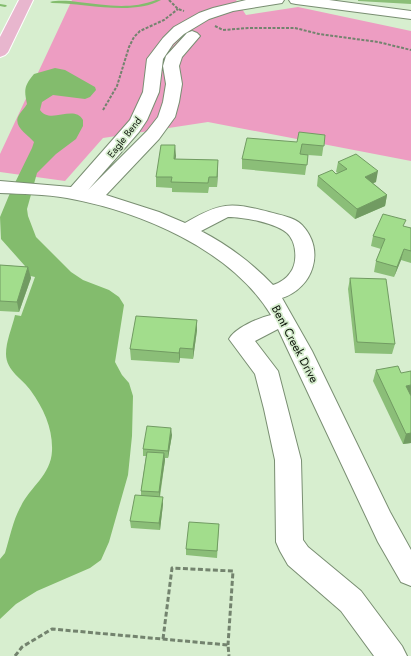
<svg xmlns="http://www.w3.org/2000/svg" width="411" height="656" font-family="Jost,sans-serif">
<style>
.green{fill:#ed9dc2}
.water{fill:#83bc6d}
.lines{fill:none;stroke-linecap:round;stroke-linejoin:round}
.stream{fill:#83bc6d;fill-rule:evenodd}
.minor-casing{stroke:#798e72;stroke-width:2}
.major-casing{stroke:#fff;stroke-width:2}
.path-far1{stroke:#73836e;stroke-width:2;stroke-dasharray:3 1.5;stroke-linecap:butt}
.path{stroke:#73836e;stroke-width:3;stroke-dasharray:5 2.5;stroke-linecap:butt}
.minor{fill:#fff;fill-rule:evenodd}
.major{fill:#e8b6ce;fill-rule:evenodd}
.wall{fill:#8bbe78}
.shaded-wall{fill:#719b62}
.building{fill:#a2dd8c;stroke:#719b62}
.labels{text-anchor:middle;stroke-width:3.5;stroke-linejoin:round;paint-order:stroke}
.far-street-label{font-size:10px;fill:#10180d;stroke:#d7eecf}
.street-label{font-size:12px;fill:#10180d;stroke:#d7eecf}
</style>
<rect width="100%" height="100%" fill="#d7eecf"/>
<path class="green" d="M72,0H236L246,15L298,7L411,31V161L208,122L103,138L65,181L0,172V154Z"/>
<path class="water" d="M55,68L65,70L95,87L96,90L90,97L85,99L53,95L42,102L40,110C50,125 74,104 83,120V126L76,139L56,154L37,173L27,209L28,216L36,237L71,272L83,280L109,290L119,297L124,305L115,362L122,375L129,383L133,396L132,436L128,475L109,542L101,560L90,568L37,591L16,604L0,619V559L5,553C10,537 13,520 21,506C30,487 51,475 52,451C53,429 44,409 31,391C23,379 6,371 6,354C6,341 12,328 15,315L21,316L35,277L26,275L25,266L1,239L0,217L10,193L32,148L34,142C28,135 12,126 19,115C21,111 25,108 27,104C24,90 24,86 34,74Z"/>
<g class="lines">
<g class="stream">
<path d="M156,0H161C133,16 84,3 52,3L50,2C58,0 70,1 78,2C105,5 130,10 156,0Z"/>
<path d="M0,4L6,5L7,6L5,7L0,6Z"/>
</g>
<g class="minor-casing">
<g id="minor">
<path d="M246,0H284L282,3L233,11L209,19L184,34L173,44L163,59L159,92L147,120L139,132L88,190L147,131L158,117L163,102L166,84L163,66L166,56L187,33L192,31L197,33L200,36L182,57L179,66L182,84L179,102L175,117L159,139L106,195L159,212L185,223C221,202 230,202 269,212C280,215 294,217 302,225C326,250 313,288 282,298L312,351L390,512L411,550V586L401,582L378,542L278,329L255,341L278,371L301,460L303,540L308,547L361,591L402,646L407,656H374L341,611L288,565L280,551L276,542L275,460L264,409L255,374L229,339C235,328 258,318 271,315C231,249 139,211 67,198C45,194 22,194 0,193V181L71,187L130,120L143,92L147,59L163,38L174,27L199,13L213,8ZM228,217C244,217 275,223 287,233C297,242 298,263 290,273C286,279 279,283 273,285C252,263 228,245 201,231Z"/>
<path d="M289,0H329L411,11V19L296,4L291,3Z"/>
</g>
</g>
<g class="major-casing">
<path id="major" d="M19,0H33L8,52L5,55L0,57V37Z"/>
</g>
<g class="path-far1">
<path d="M169,0L178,9L184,11"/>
<path d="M215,26L223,30L248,28H295L319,34L378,42L411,50"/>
<path d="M103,110L117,86L129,47L134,37L140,31L164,20L178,9"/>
</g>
<g class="path">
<path d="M163,639L172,568L233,571L228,645"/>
<path d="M15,656L22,647L52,629L228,645L229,656"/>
</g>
<use href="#minor" class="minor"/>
<use href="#major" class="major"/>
</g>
<g class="wall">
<path d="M358,0H411V4L358,1Z"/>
<path d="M325,135L322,156L308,155L305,175L242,169V159Z"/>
<path d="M176,156L175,159L218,160L217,187H209L208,193L172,192V188L156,187V177Z"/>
<path d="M338,162L376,182L373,183L387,195L385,206L355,219L317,186L318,176L338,173L336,172Z"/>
<path d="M405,227L411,228V263L401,260L394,277L374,272L376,261L381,249L371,246L373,236Z"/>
<path d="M0,265L28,267L31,278L19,312L0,311Z"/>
<path d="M350,278L395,344L392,354L355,353L348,289Z"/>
<path d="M197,320V330L193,359L180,358L179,363L131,360L130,349Z"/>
<path d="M376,370L410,395L411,396V443L403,444L373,381Z"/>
<path d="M172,435L168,458H165V460L160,497L163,504L160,530L131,528L130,521L141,496V491L146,456H143V449Z"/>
<path d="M219,524L217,558L186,555V549Z"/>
</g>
<g class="shaded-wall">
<path d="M175,145L176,156L174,170V159Z"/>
<path d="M218,160V171L217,187V177Z"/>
<path d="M378,171L376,182L363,187L365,177Z"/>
<path d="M387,195L385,206L355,219L357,209Z"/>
<path d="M404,249L401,260L394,277L397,267Z"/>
<path d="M28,267L31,278L19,312L17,302Z"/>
<path d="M197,320V330L193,359V349Z"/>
<path d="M180,348V358L179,363V353Z"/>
<path d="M411,385V395L403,396L406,386Z"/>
<path d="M171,428L172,435L168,458V451Z"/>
<path d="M411,433V443L403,444L406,434Z"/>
<path d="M164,453L165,460L159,499V492Z"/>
<path d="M163,497V504L160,530L159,523Z"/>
</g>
<g class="building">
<path d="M299,132L325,135L324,146L302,144L300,154L308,155L307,165L242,159L247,138L297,142Z"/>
<path d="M161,145H175L174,159L218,160L217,177H209L208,183L171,182L172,177H156Z"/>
<path d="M356,154L378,171L365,177L387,195L357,209L318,176L332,170L336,174L347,169L338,162Z"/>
<path d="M383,214L406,220L403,226L411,228V251L404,249L397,267L376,261L385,239L373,236Z"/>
<path d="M0,265L28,267L17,302L0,301Z"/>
<path d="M350,278L386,279L395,344L357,342Z"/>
<path d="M136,316L197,320L193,349L180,348L179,353L130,349Z"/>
<path d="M398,366L401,373L411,371V385L406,386L411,396V433L406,434L376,370Z"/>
<path d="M147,426L171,428L168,451L143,449Z"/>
<path d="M147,452L164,453L159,492L141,491Z"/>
<path d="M135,495L163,497L159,523L130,521Z"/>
<path d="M189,522L219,524L217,551L186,549Z"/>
</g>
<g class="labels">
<g class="far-street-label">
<text transform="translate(124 137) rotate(-52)" y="4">Eagle Bend</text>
</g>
<g class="street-label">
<text transform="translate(295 344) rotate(62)" y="4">Bent Creek Drive</text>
</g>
</g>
</svg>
